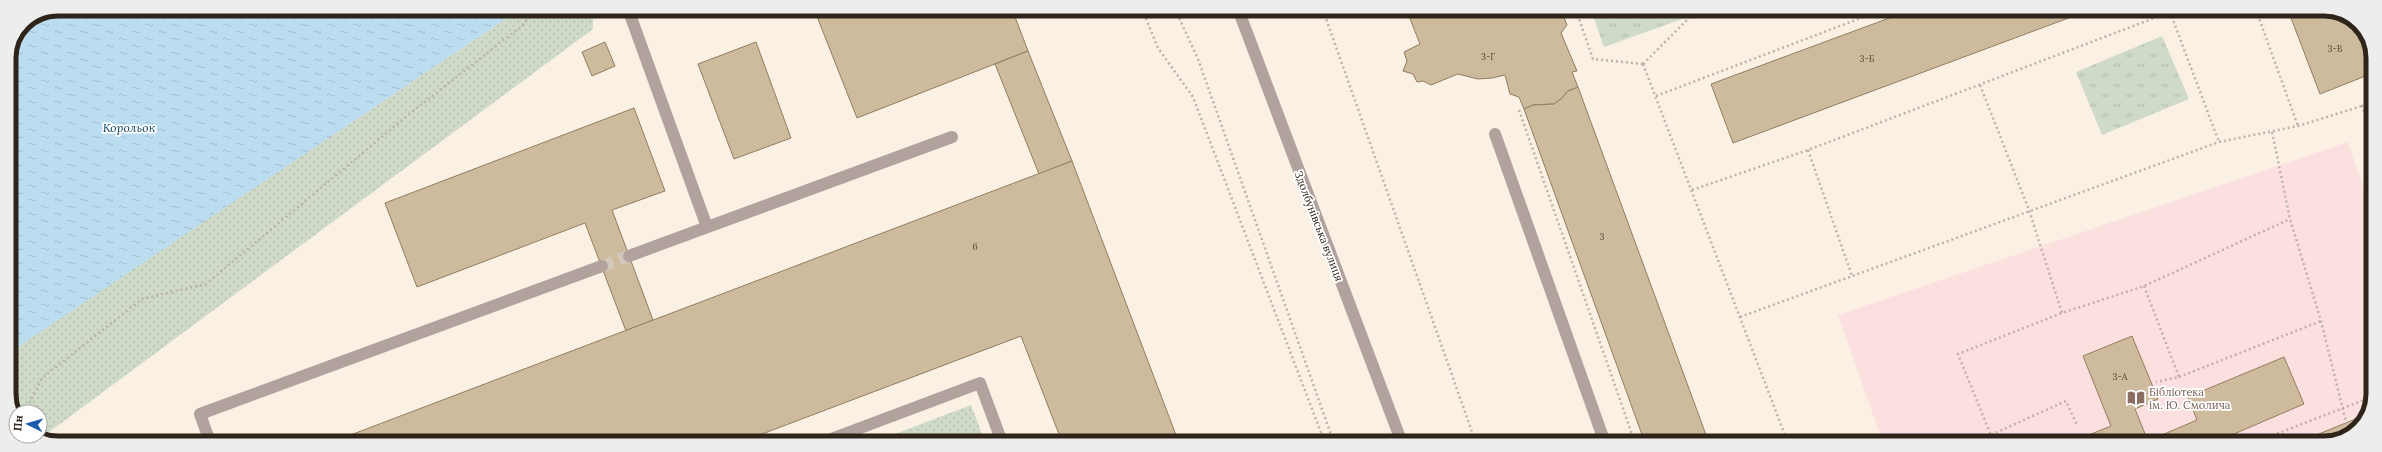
<svg xmlns="http://www.w3.org/2000/svg" width="2382" height="452" font-family="Lora,serif">
<style>
.education{fill:#fce0e0}
.grass{fill:url(#grass-dots)}
.park{fill:url(#park-tufts)}
.water{fill:url(#water-ripples)}
.building{fill:#cebb9e;stroke:#917d5e}
.lines{fill:none;stroke-linecap:round;stroke-linejoin:round}
.minor-tunnel{stroke:#d2c7bb;stroke-width:12;stroke-dasharray:12 6;stroke-linecap:butt}
.path{stroke:#bdb2a7;stroke-width:2.5;stroke-dasharray:2 3;stroke-linecap:butt}
.minor{stroke:#b2a29d;stroke-width:12}
.labels{text-anchor:middle;stroke-width:3.5;stroke-linejoin:round;paint-order:stroke}
.number-label{font-size:9px;fill:#564a3a}
.street-label{font-size:11px;fill:#2e2419;stroke:#fff}
.education-label{font-size:11px;fill:#785e54;stroke:#fff;text-anchor:start}
.water-label{font-size:12px;font-style:italic;fill:#013e5b;stroke:#fff}
.rim{fill:none;stroke:#2e2419;stroke-width:5}
</style>
<defs>
<pattern id="grass-dots" width="8" height="8" patternUnits="userSpaceOnUse"><rect width="8" height="8" fill="#cfdbc8"/><path d="M2 2h.1M6 6h.1" fill="none" stroke="#b2bcab" stroke-width="1.8" stroke-linecap="round"/></pattern>
<pattern id="park-tufts" width="24" height="20" patternUnits="userSpaceOnUse"><rect width="24" height="20" fill="#cfdbc8"/><path d="M3 7l-1-3M5 7V3M7 7l1-3M15 17l-1-3M17 17v-4M19 17l1-3" fill="none" stroke="#b2bcab"/></pattern>
<pattern id="water-ripples" width="26" height="14" patternUnits="userSpaceOnUse"><rect width="26" height="14" fill="#bcdcf0"/><path d="M2 4q2-2 4 0t4 0M15 11q2-2 4 0t4 0" fill="none" stroke="#a2bdcd"/></pattern>
</defs>
<rect width="100%" height="100%" fill="#fbf0e4"/>
<path class="education" d="M2348,142L2372,214V403L2356,431L2324,443H1883L1838,315Z"/>
<g class="grass">
<path d="M513,9H596L593,12V29L41,438L37,436H40V412H16V414L9,400V353L12,350L507,18Z"/>
<path d="M971,405L985,442H874Z"/>
</g>
<g class="park">
<path d="M1591,10H1685L1688,17L1604,47Z"/>
<path d="M2162,36L2189,99L2102,135L2076,72Z"/>
</g>
<path class="water" d="M58,9H513L507,18L9,353V58L24,23Z"/>
<g class="building">
<path d="M814,9H1012L1028,51L857,118Z"/>
<path d="M1427,10H1561L1567,25L1561,33L1577,71L1572,72L1578,87L1568,91L1561,99L1554,104L1533,105L1524,109L1519,97L1510,94L1505,75L1492,78L1478,79L1458,74L1431,85L1423,81L1417,82L1413,74L1403,71L1407,61L1404,52L1420,44L1409,16Z"/>
<path d="M1911,10H2090L1733,143L1711,84Z"/>
<path d="M2288,10H2333L2357,23L2373,63V73L2320,94Z"/>
<path d="M605,42L615,66L592,76L582,52Z"/>
<path d="M756,42L791,138L734,159L698,64Z"/>
<path d="M1028,51L1072,161L1039,174L995,64Z"/>
<path d="M1578,87L1709,443H1645L1524,109L1533,105L1554,104L1561,99L1568,91Z"/>
<path d="M634,108L665,191L612,210L653,320L626,331L585,223L417,287L385,203Z"/>
<path d="M1072,161L1179,443L1062,442L1021,336L741,442H332Z"/>
<path d="M2132,336L2158,399L2135,409L2148,441L2197,420L2188,397L2284,357L2304,404L2213,443H2069L2111,426L2083,356Z"/>
<path d="M2365,415L2356,431L2324,443H2297Z"/>
</g>
<g class="lines">
<path class="minor-tunnel" d="M602,266L629,256"/>
<g class="path">
<path d="M1142,9L1158,48L1193,97L1325,443"/>
<path d="M1175,9L1198,59L1334,443"/>
<path d="M1323,10L1476,443"/>
<path d="M1576,10L1593,59L1643,64"/>
<path d="M1756,10L1771,14"/>
<path d="M2256,10L2298,126"/>
<path d="M1643,64L1788,443"/>
<path d="M1643,64L1697,10"/>
<path d="M1980,85L2029,210L2062,313"/>
<path d="M1656,96L1882,10"/>
<path d="M1519,110L1635,443"/>
<path d="M2272,132L2290,219L2321,321L2349,434"/>
<path d="M2372,135L2362,106L2373,103"/>
<path d="M1808,150L1852,276"/>
<path d="M1692,190L1808,150L2170,12L2219,142"/>
<path d="M2144,286L2179,377L2156,382"/>
<path d="M1740,317L2219,142L2298,126L2362,106"/>
<path d="M2179,377L2321,321"/>
<path d="M25,412L42,378L142,299L206,284L408,115L523,25L535,9"/>
<path d="M2263,439L2372,397"/>
<path d="M1973,443L2066,401L2077,425"/>
<path d="M1994,443L1958,354L2062,313L2144,286L2290,219"/>
</g>
<g class="minor">
<path d="M628,9L707,227"/>
<path d="M1238,9L1402,443"/>
<path d="M1495,134L1605,443"/>
<path d="M629,256L952,137"/>
<path d="M210,442L200,414L602,266"/>
<path d="M823,442L980,383L1002,442"/>
</g>
</g>
<defs>
<g id="library-bare" transform="scale(1.38)"><path d="M-6-4Q-3-5.5-.7-3.5V5Q-3 3-6 4ZM6-4Q3-5.5 .7-3.5V5Q3 3 6 4Z" fill="#8d6e63" stroke="#fff" stroke-width="2.5" paint-order="stroke"/></g>
</defs>
<g fill-rule="evenodd">
<use href="#library-bare" x="2136" y="398"/>
</g>
<g class="labels">
<g class="number-label">
<text x="2335" y="52">3-В</text>
<text x="1488" y="60">3-Г</text>
<text x="1867" y="62">3-Б</text>
<text x="1602" y="240">3</text>
<text x="975" y="250">6</text>
<text x="2120" y="380">3-А</text>
</g>
<g class="street-label">
<text transform="translate(1319 226) rotate(69)" y="4">Здолбунівська вулиця</text>
</g>
<g class="education-label">
<text x="2149" y="396">Бібліотека<tspan x="2149" dy="13">ім. Ю. Смолича</tspan></text>
</g>
<g class="water-label">
<text x="129" y="132">Корольок</text>
</g>
</g>
<path d="M0 0H2382V452H0ZM58 16H2324A42 42 0 0 1 2366 58V394A42 42 0 0 1 2324 436H58A42 42 0 0 1 16 394V58A42 42 0 0 1 58 16Z" fill="#eeeded" fill-rule="evenodd"/>
<path class="rim" d="M58 16H2324A42 42 0 0 1 2366 58V394A42 42 0 0 1 2324 436H58A42 42 0 0 1 16 394V58A42 42 0 0 1 58 16Z"/>
<g transform="translate(28 424) rotate(275)"><circle r="19" fill="#ffffff" stroke="#aba7a3"/>
<path d="M0-3L7 15L0 10L-7 15Z" fill="#1b5cac"/>
<text y="-6" font-size="11" font-weight="bold" text-anchor="middle" fill="#2e2419">Пн</text>
</g>
</svg>
